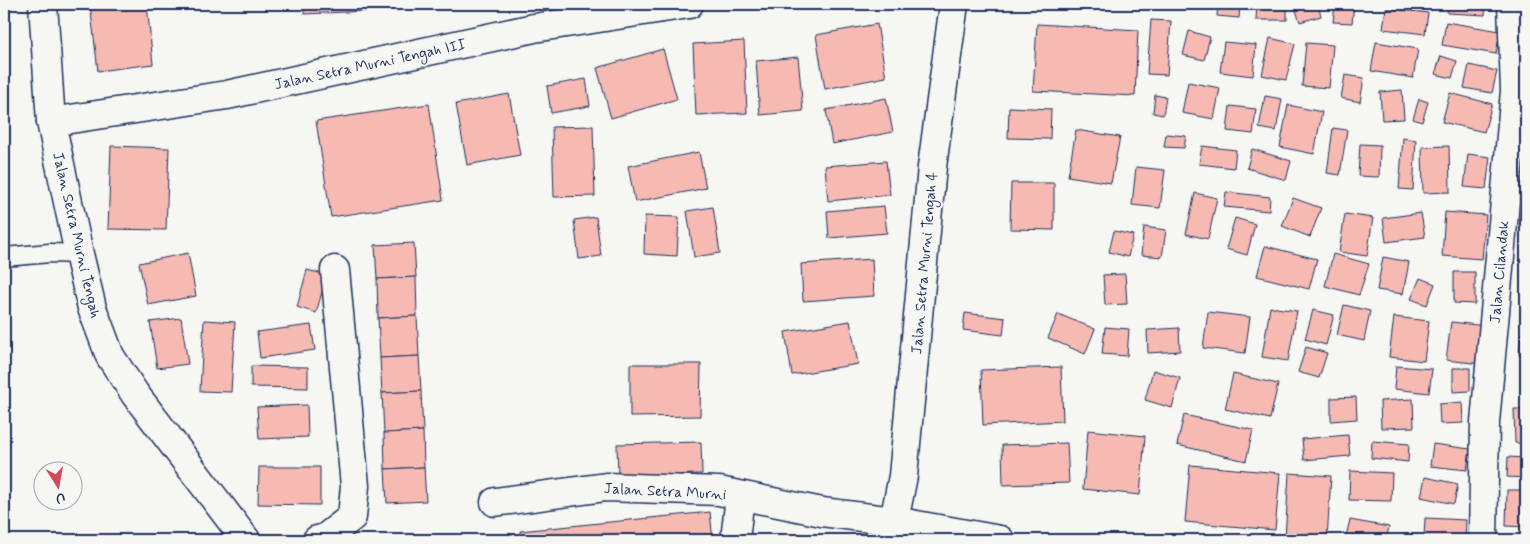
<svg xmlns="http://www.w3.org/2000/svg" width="1530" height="544" font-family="Mynerve,sans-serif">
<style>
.building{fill:#f6bab3;stroke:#1b2f5e}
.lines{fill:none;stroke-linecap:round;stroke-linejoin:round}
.service-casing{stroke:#1b2f5e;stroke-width:21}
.minor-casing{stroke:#1b2f5e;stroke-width:31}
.service{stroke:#f6f6f2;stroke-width:18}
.minor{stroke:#f6f6f2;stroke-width:28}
.labels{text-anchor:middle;stroke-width:4;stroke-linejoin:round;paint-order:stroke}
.street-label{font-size:15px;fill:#1b2f5e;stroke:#f6f6f2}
</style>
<rect width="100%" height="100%" fill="#f6f6f2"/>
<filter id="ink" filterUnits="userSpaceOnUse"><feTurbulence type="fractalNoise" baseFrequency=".02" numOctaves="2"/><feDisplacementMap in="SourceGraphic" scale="10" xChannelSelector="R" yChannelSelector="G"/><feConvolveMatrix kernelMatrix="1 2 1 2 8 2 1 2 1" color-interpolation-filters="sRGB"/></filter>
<g filter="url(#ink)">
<g class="building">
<path d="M90,4H147L153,64L98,71Z"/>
<path d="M304,4H386L387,10L304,14Z"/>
<path d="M1062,4H1095L1094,8Z"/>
<path d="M1218,4H1240L1239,18L1217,16Z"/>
<path d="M1257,4H1287V20H1256Z"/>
<path d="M1298,4H1318L1321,16L1300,22L1294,5Z"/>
<path d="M1335,4H1354L1352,23L1333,22Z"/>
<path d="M1448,4H1486L1485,15L1447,13Z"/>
<path d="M1386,8L1428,13L1425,34L1383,29Z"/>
<path d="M1151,20L1171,21L1167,75L1147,74Z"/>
<path d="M1446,22L1500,31L1496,54L1442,45Z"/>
<path d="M877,24L886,77L825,89L816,35Z"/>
<path d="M1037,24L1138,30L1135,96L1033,91Z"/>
<path d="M1189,31L1210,37L1204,60L1183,55Z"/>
<path d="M1270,38L1295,44L1286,80L1262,75Z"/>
<path d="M744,41L747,113L696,115L693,44Z"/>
<path d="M1224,42L1256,45L1253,76L1220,72Z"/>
<path d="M1376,42L1418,49L1413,78L1371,71Z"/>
<path d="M1306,43L1333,45L1329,88L1302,86Z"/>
<path d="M663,49L677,99L611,118L597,68Z"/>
<path d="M1441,56L1457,61L1452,78L1435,74Z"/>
<path d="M798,57L803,111L760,115L756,61Z"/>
<path d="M1469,65L1497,71L1492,93L1464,88Z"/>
<path d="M1345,75L1364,78L1360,102L1341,98Z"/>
<path d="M586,79L590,106L551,113L547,86Z"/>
<path d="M1188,82L1220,88L1214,119L1182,113Z"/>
<path d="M1402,90L1404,119L1382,120L1380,92Z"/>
<path d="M1450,93L1492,104L1484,132L1442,122Z"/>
<path d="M509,94L520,155L467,165L456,104Z"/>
<path d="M1155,95L1166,97L1163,115L1153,113Z"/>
<path d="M1265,96L1282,99L1276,131L1259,128Z"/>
<path d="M886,98L893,132L832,144L826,110Z"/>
<path d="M1419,99L1428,102L1422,122L1413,119Z"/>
<path d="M429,104L443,200L331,217L316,121Z"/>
<path d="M1288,105L1322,112L1314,154L1280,147Z"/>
<path d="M1230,106L1256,109L1253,134L1227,131Z"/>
<path d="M1009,107L1051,109L1050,139L1008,138Z"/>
<path d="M593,126L595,196L554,197L552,127Z"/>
<path d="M1333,128L1347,130L1340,175L1327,173Z"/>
<path d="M1076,130L1120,137L1111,183L1068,176Z"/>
<path d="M1166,134L1186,136L1184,148L1164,147Z"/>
<path d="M1403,138L1416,140L1413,190L1399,189Z"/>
<path d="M1360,144L1380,145L1379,177L1358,176Z"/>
<path d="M111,146L169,148L166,230L108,229Z"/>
<path d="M1202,146L1236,150L1234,168L1199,164Z"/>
<path d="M1449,146L1450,192L1423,193L1422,147Z"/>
<path d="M1252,149L1291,161L1286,180L1247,168Z"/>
<path d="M699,152L706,188L635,202L628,166Z"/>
<path d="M1468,154L1490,157L1486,189L1464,187Z"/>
<path d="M886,161L890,195L828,201L825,166Z"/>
<path d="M1136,167L1165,170L1160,208L1132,205Z"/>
<path d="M1011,183H1054V230L1010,229Z"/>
<path d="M1226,192L1270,197L1269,211L1224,207Z"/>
<path d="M1195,193L1217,198L1208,239L1186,234Z"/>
<path d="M1293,198L1321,208L1310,237L1282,226Z"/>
<path d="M884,206L887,233L829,238L827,211Z"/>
<path d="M713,207L720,253L694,257L687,211Z"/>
<path d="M1445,212L1486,215L1482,259L1442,256Z"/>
<path d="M1421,213L1425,237L1386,242L1383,218Z"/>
<path d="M1345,214L1373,218L1367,256L1339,252Z"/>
<path d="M645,216L679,217L677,256L644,254Z"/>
<path d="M596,217L601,256L579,259L574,220Z"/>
<path d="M1235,218L1255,224L1247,255L1226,249Z"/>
<path d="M1144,227L1166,230L1162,257L1141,255Z"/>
<path d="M1114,231L1133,235L1128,257L1109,252Z"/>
<path d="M414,243L416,277L377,279L375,245Z"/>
<path d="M1265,246L1317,259L1309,289L1257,276Z"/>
<path d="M188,253L196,296L148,305L139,263Z"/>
<path d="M1333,254L1369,264L1359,295L1325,286Z"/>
<path d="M1383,257L1409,262L1403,294L1377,290Z"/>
<path d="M872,259L874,296L803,301L801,264Z"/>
<path d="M307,270L327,275L316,313L297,307Z"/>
<path d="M1454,272H1475V304L1454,303Z"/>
<path d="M1125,274L1127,304L1105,305L1103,275Z"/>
<path d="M416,277L417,316L378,318L377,279Z"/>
<path d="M1420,278L1435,284L1427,305L1411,299Z"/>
<path d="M1344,305L1370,311L1364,341L1337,335Z"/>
<path d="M1270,307L1297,311L1288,361L1262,357Z"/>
<path d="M1313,310L1334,315L1326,345L1305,339Z"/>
<path d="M1208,312L1250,317L1245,353L1203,348Z"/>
<path d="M965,313L1005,318L1003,335L963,330Z"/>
<path d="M1058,314L1095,329L1085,354L1048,338Z"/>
<path d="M417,316L419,356L380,358L378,318Z"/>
<path d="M1394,317L1429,321L1424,361L1389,357Z"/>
<path d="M181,318L188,364L157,368L150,322Z"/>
<path d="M204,320L235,322L231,392L200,391Z"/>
<path d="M850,321L858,364L792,375L785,332Z"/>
<path d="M1451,322L1486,326L1482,364L1446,360Z"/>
<path d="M311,325L315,350L260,358L257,332Z"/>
<path d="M1105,327L1129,329L1127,356L1102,354Z"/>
<path d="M1179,328L1180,351L1148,353L1147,330Z"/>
<path d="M1521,333L1526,334V356L1519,355Z"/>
<path d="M1306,347L1327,353L1319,378L1298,372Z"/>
<path d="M419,356L421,391L382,393L380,358Z"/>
<path d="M630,364H701L700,416L630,417Z"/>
<path d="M1524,364H1526V389L1522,388Z"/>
<path d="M251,366L308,367V388L251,387Z"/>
<path d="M1396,366L1432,369L1429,393L1394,389Z"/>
<path d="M1061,367L1063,421L983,425L981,370Z"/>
<path d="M1453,368H1470V391L1453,392Z"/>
<path d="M1153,370L1180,378L1172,408L1145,400Z"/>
<path d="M1233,374L1278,384L1270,419L1225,409Z"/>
<path d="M421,391L423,431L384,433L382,393Z"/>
<path d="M1356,397L1357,419L1331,421V398Z"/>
<path d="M1413,399L1414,427L1381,428L1380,401Z"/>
<path d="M1462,402L1463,423L1440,424L1439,404Z"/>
<path d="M307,405L308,437L259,439L257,407Z"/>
<path d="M1514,409H1526V443H1515Z"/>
<path d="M1184,415L1253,430L1246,461L1177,445Z"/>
<path d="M1088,430L1145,436L1140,495L1083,489Z"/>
<path d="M423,431L424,467L385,469L384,433Z"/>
<path d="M1348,435L1350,456L1304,460L1302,439Z"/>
<path d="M1372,441L1409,444L1408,462L1371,458Z"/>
<path d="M701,442L702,474L618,476L617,444Z"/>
<path d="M1067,443L1069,483L1003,485L1002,445Z"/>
<path d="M1433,444L1470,449L1467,470L1430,466Z"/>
<path d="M1508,457L1526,458V478L1507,477Z"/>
<path d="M1190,465L1280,473L1275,530L1185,522Z"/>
<path d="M259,467H320V505L258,504Z"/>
<path d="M424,467L426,501L387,503L385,469Z"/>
<path d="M1350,471L1392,473L1391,501L1349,500Z"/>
<path d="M1289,473L1331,476L1327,540L1285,539Z"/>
<path d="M1425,477L1458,484L1454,504L1421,497Z"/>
<path d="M1507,490H1526V527L1506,526Z"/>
<path d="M710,512L713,540H521L520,531Z"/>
<path d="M1425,518L1466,520L1465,540L1424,538Z"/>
<path d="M1350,520L1389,527L1386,540H1345Z"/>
</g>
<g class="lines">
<g class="service-casing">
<path id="service" d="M4,257L50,253L79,254"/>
</g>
<g class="minor-casing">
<g id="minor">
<path d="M43,4L51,122L79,254L92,308L110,356L135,394L246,540"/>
<path d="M51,122L227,95L534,28L689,4"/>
<path d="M495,502L606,487L719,491L822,512L894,521L1000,540"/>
<path d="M894,521L903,476L932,167L954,4"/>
<path d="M317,540L325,538L352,517L355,486L335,270"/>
<path d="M735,540L740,496"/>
<path d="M1483,540L1485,422L1515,91L1512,4"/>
</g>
</g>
<use href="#service" class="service"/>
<use href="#minor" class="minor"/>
</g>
</g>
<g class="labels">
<g class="street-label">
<text transform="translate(370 64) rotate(-12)" y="5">Jalan Setra Murni Tengah III</text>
<text transform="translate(77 235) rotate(77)" y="5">Jalan Setra Murni Tengah</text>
<text transform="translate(924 263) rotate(-85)" y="5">Jalan Setra Murni Tengah 4</text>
<text transform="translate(1499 272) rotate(-85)" y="5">Jalan Cilandak</text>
<text transform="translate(665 491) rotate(3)" y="5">Jalan Setra Murni</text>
</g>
</g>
<rect width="1530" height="544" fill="none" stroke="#f6f6f2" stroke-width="20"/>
<rect x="10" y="10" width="1510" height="524" fill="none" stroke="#1b2f5e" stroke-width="2" filter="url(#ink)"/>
<g transform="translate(58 486) rotate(169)"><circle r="24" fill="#f6f6f2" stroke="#9ea6b7"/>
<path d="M0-4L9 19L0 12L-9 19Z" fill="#d1495b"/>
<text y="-8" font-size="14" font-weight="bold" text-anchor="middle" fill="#1b2f5e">U</text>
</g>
</svg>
